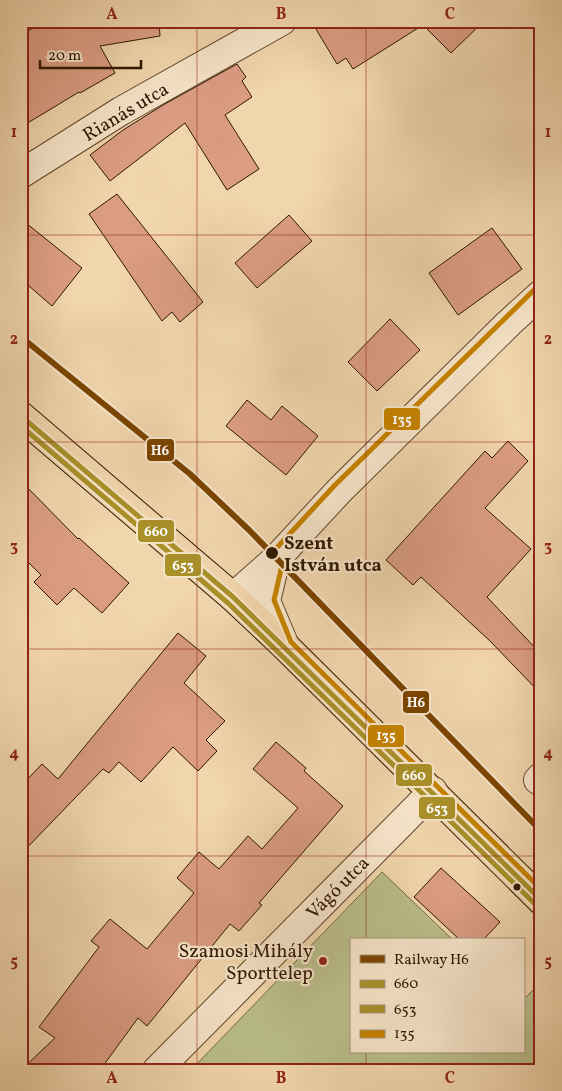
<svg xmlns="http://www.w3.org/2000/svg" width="562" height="1091" font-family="Vollkorn,serif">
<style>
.green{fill:#b9bd89;stroke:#746a44}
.building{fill:#da9c83;stroke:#2f1700}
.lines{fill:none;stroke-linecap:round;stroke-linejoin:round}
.minor-casing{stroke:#60462b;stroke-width:30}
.major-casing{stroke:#2f1700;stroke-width:30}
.minor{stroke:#f6e4c9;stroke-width:28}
.major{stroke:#f1d5ac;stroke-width:28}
.bus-1-casing{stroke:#f6e4c9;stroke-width:9}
.bus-2-casing{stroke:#f6e4c9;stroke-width:9}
.bus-3-casing{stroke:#f6e4c9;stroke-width:9}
.bus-1{stroke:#a99028;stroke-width:5}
.bus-2{stroke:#a99028;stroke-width:5}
.bus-3{stroke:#c58200;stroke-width:5}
.rail-1-casing{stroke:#f6e4c9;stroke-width:10}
.rail-1{stroke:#7b4400;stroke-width:6}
.grid{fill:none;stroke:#8f2418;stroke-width:1;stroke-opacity:0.55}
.stop-dot{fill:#2f1700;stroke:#f6e4c9;stroke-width:2}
.poi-dot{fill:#8f2418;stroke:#f6e4c9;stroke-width:2}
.labels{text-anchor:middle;stroke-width:4.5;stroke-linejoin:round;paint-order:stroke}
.street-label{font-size:19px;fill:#2f1700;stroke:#f6e4c9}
.stop-label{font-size:19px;font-weight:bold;fill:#2f1700;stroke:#f6e4c9;text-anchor:start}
.poi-label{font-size:19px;fill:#2f1700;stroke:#f6e4c9;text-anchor:end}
.line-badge{stroke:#f6e4c9;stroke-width:2}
.badge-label{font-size:14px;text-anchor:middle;font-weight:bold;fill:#fff}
.neatline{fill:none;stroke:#8f2418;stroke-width:2}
.grid-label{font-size:16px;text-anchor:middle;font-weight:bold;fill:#8f2418}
</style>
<rect width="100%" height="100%" fill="#f1d5ac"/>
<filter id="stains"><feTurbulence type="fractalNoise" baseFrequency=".004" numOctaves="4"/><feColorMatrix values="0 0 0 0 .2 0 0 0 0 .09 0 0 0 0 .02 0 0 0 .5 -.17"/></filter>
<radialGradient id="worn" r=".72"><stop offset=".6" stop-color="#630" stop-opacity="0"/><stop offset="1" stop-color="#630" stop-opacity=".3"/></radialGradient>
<path class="green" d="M382,872L453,940H351V1052H523V1000L541,982V1070H191Z"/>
<g class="building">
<path d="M45,21H159L160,36L100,46L115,73L80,93L79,92L21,127V35Z"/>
<path d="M311,21H484L451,53L423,25L353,69L346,58L337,64Z"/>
<path d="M237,64L246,77L242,81L252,97L225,115L259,169L227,190L185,123L110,181L90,155L123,130L163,105Z"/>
<path d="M117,194L203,302L180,322L172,312L162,321L89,214Z"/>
<path d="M289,215L312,241L257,288L235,263Z"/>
<path d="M21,219L82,268L52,306L21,279Z"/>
<path d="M492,228L522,269L458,315L429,273Z"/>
<path d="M390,319L420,350L377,391L348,362Z"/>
<path d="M247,400L271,420L282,406L318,436L286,475L226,426Z"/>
<path d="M508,441L528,461L485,508L531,549L487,597L541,654V694L490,641L421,577L413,585L386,560L485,451L492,458Z"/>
<path d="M21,481L78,539L79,538L129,583L102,613L74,588L57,605L34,582L41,575L21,555Z"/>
<path d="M178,633L206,656L184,683L225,721L206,740L217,751L198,771L173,747L141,782L119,762L109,773L103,769L21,854V786L42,764L58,779Z"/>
<path d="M276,742L306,768L304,771L343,806L259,903L262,905L239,931L230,924L147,1026L138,1018L100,1070H21L55,1038L39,1027L99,947L91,941L110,919L147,949L194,893L177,878L199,852L219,869L248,836L262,849L298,808L253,769Z"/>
<path d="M441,868L500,922L483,940H460L414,897Z"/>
</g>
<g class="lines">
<g class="minor-casing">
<g id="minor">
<path d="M21,174L121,111L282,21"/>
<path d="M276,559L266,601L285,646"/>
<path d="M233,597L276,559L340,490L509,323L541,294"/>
<path d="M538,780L541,777"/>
<path d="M157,1070L433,791"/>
</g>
</g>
<g class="major-casing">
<path id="major" d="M21,416L233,597L285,646L541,900"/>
</g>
<use href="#minor" class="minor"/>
<use href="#major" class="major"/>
<g class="bus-1-casing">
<path id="bus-1" d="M21,416L233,597L541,900"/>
</g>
<g class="bus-2-casing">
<path id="bus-2" d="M21,426L228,603L536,905"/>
</g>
<g class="bus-3-casing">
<g id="bus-3">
<path d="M271,554L335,485L536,288"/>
<path d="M283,561L274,600L291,642L541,889"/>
</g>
</g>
<use href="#bus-1" class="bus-1"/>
<use href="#bus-2" class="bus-2"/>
<use href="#bus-3" class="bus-3"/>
<g class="rail-1-casing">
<path id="rail-1" d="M21,337L190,474L249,530L541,831"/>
</g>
<use href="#rail-1" class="rail-1"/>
</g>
<path class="grid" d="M197,21V1070M366,21V940M21,235H541M21,442H541M21,649H541M21,856H541M366,1052V1070"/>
<g class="stop-dot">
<circle cx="272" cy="553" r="7"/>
<circle cx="517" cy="887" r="4.5"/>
</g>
<circle class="poi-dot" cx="323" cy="961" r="5"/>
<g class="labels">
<g class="street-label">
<text transform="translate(125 111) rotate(-31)" y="7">Rianás utca</text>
<text transform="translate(337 887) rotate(-45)" y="7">Vágó utca</text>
</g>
<g class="stop-label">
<text x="284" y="549">Szent<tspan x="284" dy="22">István utca</tspan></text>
</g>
<g class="poi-label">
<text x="313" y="957">Szamosi Mihály<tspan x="313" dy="22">Sporttelep</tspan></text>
</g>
</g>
<g class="line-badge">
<rect x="383" y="407" width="38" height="24" rx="5" fill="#c58200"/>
<rect x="146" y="438" width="29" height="24" rx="5" fill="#7b4400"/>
<rect x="137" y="519" width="38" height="24" rx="5" fill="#a99028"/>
<rect x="164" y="553" width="38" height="24" rx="5" fill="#a99028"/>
<rect x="402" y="690" width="28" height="24" rx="5" fill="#7b4400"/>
<rect x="367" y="724" width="38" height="24" rx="5" fill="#c58200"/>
<rect x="395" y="763" width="38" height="24" rx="5" fill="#a99028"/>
<rect x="418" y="796" width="38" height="24" rx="5" fill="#a99028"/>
</g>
<g class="badge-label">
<text x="402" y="424">135</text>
<text x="160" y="455">H6</text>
<text x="156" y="536">660</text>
<text x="183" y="570">653</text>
<text x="416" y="707">H6</text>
<text x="386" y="740">135</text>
<text x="414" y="780">660</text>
<text x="437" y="813">653</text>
</g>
<rect width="562" height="1091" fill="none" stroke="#f1d5ac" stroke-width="55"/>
<rect x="350" y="938" width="175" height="115" fill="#f6e4c9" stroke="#a69279"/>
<rect x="360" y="955" width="25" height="8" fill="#7b4400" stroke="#a69279"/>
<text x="394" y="964" font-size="15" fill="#2f1700">Railway H6</text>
<rect x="360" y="980" width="25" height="8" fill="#a99028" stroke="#a69279"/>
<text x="394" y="988" font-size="15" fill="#2f1700">660</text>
<rect x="360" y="1005" width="25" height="8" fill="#a99028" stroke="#a69279"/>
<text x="394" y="1014" font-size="15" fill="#2f1700">653</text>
<rect x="360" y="1030" width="25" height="8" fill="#c58200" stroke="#a69279"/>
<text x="394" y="1038" font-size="15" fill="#2f1700">135</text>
<path d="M40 60v8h101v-8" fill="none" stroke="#2f1700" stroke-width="2.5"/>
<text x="48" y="60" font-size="15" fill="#2f1700" stroke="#f6e4c9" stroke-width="4" paint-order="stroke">20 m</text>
<rect x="28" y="28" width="506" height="1036" class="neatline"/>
<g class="grid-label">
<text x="112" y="19">A</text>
<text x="281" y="19">B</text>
<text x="450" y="19">C</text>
<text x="14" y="137">1</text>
<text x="548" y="137">1</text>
<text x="14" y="344">2</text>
<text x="548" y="344">2</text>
<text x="14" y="551">3</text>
<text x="548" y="551">3</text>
<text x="14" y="758">4</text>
<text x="548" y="758">4</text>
<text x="14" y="966">5</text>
<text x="548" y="966">5</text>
<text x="112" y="1083">A</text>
<text x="281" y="1083">B</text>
<text x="450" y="1083">C</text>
</g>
<rect width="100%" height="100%" filter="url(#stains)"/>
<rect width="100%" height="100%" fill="url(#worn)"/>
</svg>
